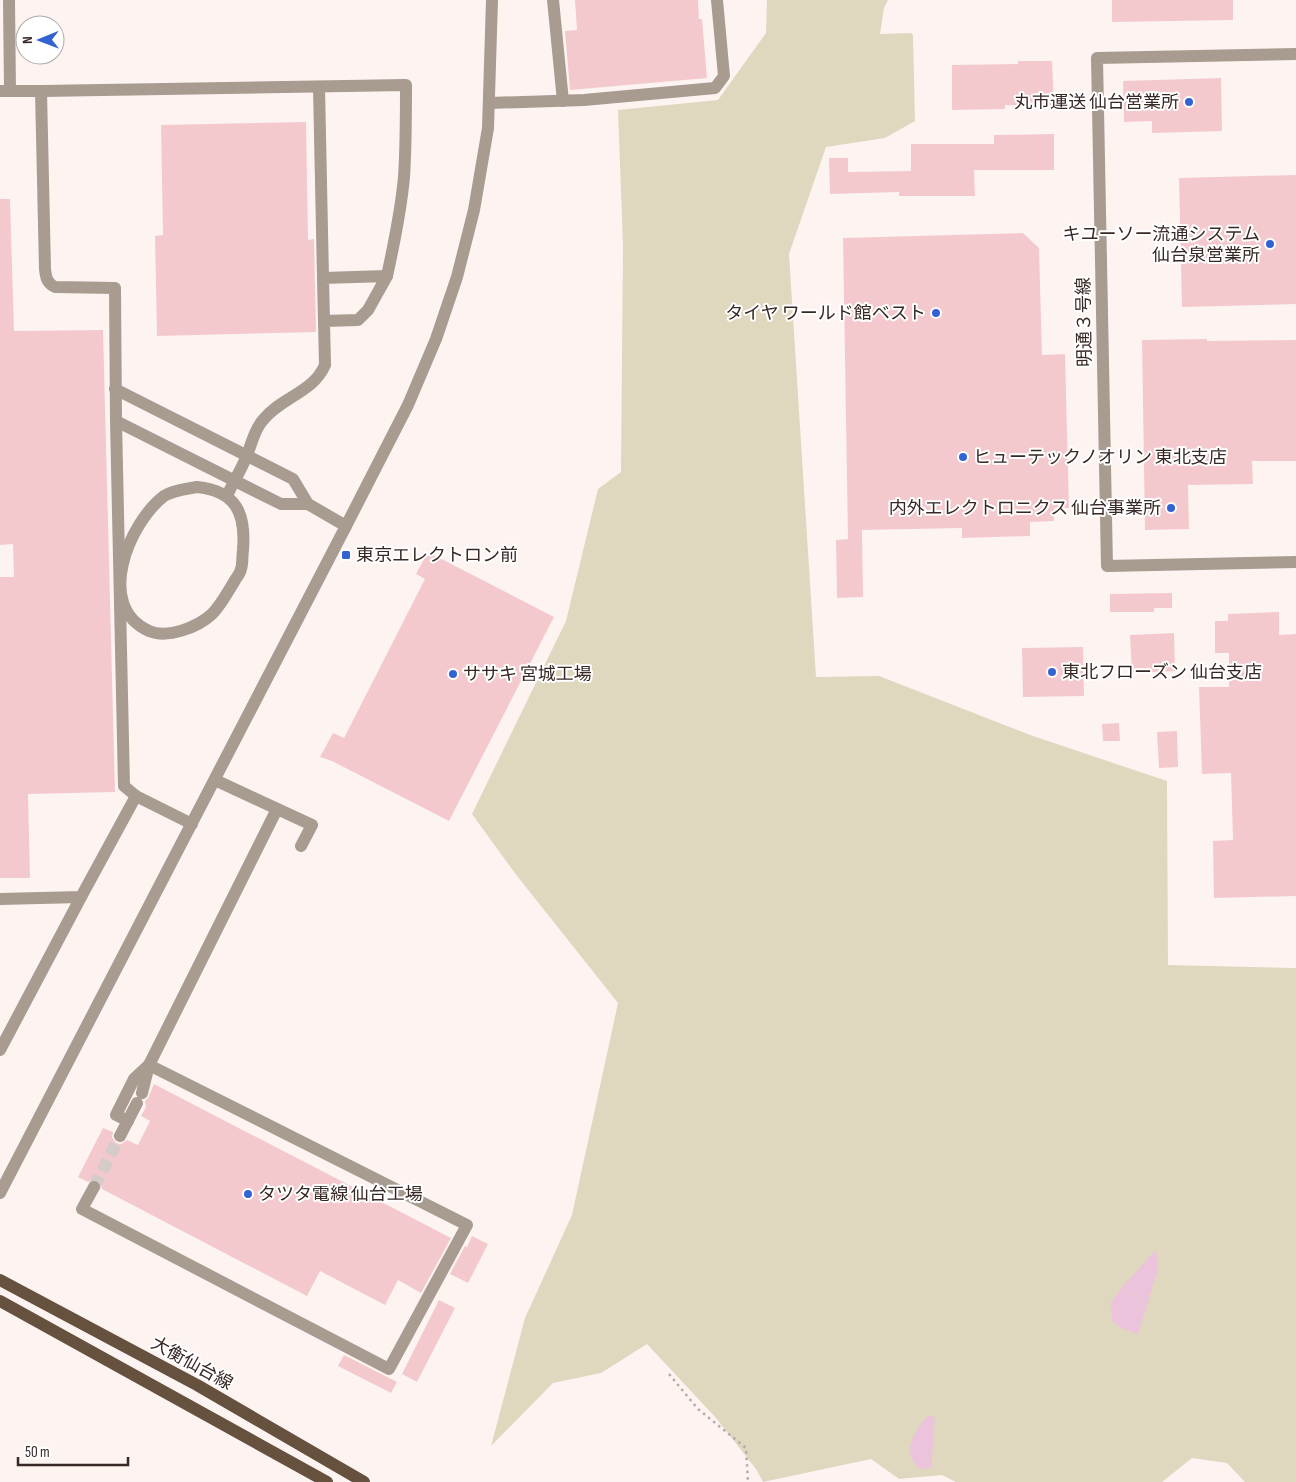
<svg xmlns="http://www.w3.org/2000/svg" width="1296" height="1482" font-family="'Sofia Sans Condensed','Noto Sans JP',sans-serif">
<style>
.green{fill:#e0d7bf}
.water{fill:#ebc3da}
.building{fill:#f4c9ce}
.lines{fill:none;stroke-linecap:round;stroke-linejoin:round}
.minor-tunnel{stroke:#d5cbc9;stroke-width:12;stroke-dasharray:12 6;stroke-linecap:butt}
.path{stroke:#b5aaa8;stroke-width:2.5;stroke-dasharray:2.5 4;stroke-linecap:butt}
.minor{stroke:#a89b90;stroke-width:12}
.major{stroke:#66513e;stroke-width:12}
.poi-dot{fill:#3363d3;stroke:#fff;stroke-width:2}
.labels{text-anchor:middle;stroke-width:4;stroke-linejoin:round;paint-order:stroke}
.poi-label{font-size:18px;fill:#372824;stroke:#fff;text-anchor:start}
.street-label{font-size:18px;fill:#372824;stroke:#fff}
</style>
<rect width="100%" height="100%" fill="#fdf4f2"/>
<path class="green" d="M767,0H888L884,8L880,34L911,33L913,35L915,121L885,138L826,147L789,254L816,677L879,676L1033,736L1167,781L1168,965L1296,968V1482H1245L1227,1463L1192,1458L1162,1482H956L942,1475L899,1479L871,1459L763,1482L756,1469L716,1418L647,1344L601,1373L553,1383L491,1446L525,1318L572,1215L618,1003L514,872L472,814L566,621L598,489L621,472L623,245L618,110L718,100L766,33Z"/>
<g class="water">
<path d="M1156,1250L1158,1269L1138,1334L1121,1328L1112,1321L1111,1302L1124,1285Z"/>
<path d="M930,1415L935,1419L931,1468L919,1469C915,1464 910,1458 910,1451C909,1441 921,1420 930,1415Z"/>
</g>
<g class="building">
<path d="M575,0H698L699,19H702L707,78L570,90L565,31L577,30Z"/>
<path d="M1112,0H1233V20L1112,22Z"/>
<path d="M1018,61H1052L1054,106L1005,105V109L952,110V65L1018,64Z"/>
<path d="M1221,78L1222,131L1152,133V121L1124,122L1123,81Z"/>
<path d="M306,122L308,240L314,239L316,332L157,336L155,236L163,235L161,125Z"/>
<path d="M1054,134V170H974L975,196H899V192L830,194L829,158H848V172L911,171V144H994V135Z"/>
<path d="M1296,175V304L1182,307L1179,178Z"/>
<path d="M0,199H10L14,331L103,330L115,792L28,794L30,878H0V577H14L13,544L0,545Z"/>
<path d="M1023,233L1039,248L1042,355L1065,354L1069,508H1054V521L1030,522V536L962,538V528L862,530L863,597L837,598L836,540L848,539L843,238Z"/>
<path d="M1207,339V341L1296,340V461H1252L1253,484L1188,485L1189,529L1145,530L1142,340Z"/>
<path d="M428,552L554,617L449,821L332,761L320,757L333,733L344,738L425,579L416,574Z"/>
<path d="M1172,593V608H1154V612H1110V594Z"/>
<path d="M1279,612V635L1296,634V896L1214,898L1213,841L1233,840L1231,773L1202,774L1199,687H1229V653H1215V621H1228V614Z"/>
<path d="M1174,633L1175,671L1132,673L1130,635Z"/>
<path d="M1083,647L1084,696L1023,697L1022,648Z"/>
<path d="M1119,723L1120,741H1103L1102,724Z"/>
<path d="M1177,731L1178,767L1159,768L1157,732Z"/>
<path d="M154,1084L451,1238L421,1293L398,1280L385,1305L320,1271L307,1296L102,1189L101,1183L97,1180L93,1179L88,1182L78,1177L103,1128L113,1132L112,1137L116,1143L121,1144L127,1140L138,1145L150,1121L141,1116L146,1107L145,1101L148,1098Z"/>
<path d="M472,1236L488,1244L468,1283L450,1274L465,1246L467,1247Z"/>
<path d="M439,1300L455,1308L417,1382L402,1374Z"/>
<path d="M344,1355L397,1382L391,1393L338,1366Z"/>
</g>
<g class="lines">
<path class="minor-tunnel" d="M94,1187L120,1136"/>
<path class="path" d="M669,1374L698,1409L746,1448L748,1482"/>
<g class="minor">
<path d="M9,0L10,91"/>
<path d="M553,0L563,101"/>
<path d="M1296,54L1097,58L1107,566L1296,562"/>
<path d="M319,87L323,278"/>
<path d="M0,91H41L45,269C46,278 47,283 55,287L115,288L116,421L124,786L136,796L81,897L0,899"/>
<path d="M41,91L406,85C406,116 406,147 404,177C401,211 394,244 387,276"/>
<path d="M489,103L584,100L715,88L724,76L717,0"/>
<path d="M115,389L293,479L308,504L346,526"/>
<path d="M116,421L281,504H308"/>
<path d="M197,487C236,491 246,513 243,550C242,556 243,563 241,569C240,574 236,578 234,582C227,593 221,605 212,614C198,627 168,639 149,631C94,606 129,523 164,496C173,490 187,489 197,487Z"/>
<path d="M227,496C233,482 242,469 247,455C252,443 254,430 263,420C281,397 313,393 325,365L323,278L387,276L368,310L358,320L324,321"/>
<path d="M215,780L312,825L301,846"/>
<path d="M136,796L192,824"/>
<path d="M0,1050L81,897"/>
<path d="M142,1093L149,1065L277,809"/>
<path d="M128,1121L116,1115L134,1079L149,1065"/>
<path d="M120,1136L137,1103"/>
<path d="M94,1187L82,1209L389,1369L467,1225L149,1065"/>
<path d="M0,1193L346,526L408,405L436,339L457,277L474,210L488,128L492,0"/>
</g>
<g class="major">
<path d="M0,1280L197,1385L364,1482"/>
<path d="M0,1301L327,1482"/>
</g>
</g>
<g class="poi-dot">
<circle cx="1189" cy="102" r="5"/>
<circle cx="1270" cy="244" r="5"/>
<circle cx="936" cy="313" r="5"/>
<circle cx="963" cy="457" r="5"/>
<circle cx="1171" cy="508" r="5"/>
<rect x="341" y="550" width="10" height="10" rx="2.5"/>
<circle cx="1052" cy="672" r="5"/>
<circle cx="453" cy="674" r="5"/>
<circle cx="248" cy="1194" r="5"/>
</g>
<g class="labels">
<g class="poi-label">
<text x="1179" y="108" text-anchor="end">丸市運送 仙台営業所</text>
<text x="1260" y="240" text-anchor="end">キユーソー流通システム<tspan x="1260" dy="21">仙台泉営業所</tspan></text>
<text x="926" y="319" text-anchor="end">タイヤ ワールド館ベスト</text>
<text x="973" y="463">ヒューテックノオリン 東北支店</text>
<text x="1161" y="514" text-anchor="end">内外エレクトロニクス 仙台事業所</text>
<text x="356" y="561">東京エレクトロン前</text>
<text x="1062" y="678">東北フローズン 仙台支店</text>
<text x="463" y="680">ササキ 宮城工場</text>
<text x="258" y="1200">タツタ電線 仙台工場</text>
</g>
<g class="street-label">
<text transform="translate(1084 322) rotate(-91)" y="6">明通３号線</text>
<text transform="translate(192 1363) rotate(29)" y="6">大衡仙台線</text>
</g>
</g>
<g transform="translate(40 40) rotate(269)"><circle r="24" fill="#ffffff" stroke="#afa9a7"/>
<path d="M0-4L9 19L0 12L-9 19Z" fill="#3363d3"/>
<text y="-8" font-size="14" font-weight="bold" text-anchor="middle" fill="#372824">N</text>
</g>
<path d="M18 1457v8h110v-8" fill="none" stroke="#372824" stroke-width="2.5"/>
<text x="25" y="1457" font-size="15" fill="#372824" stroke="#ffffff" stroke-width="4" paint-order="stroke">50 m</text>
</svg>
